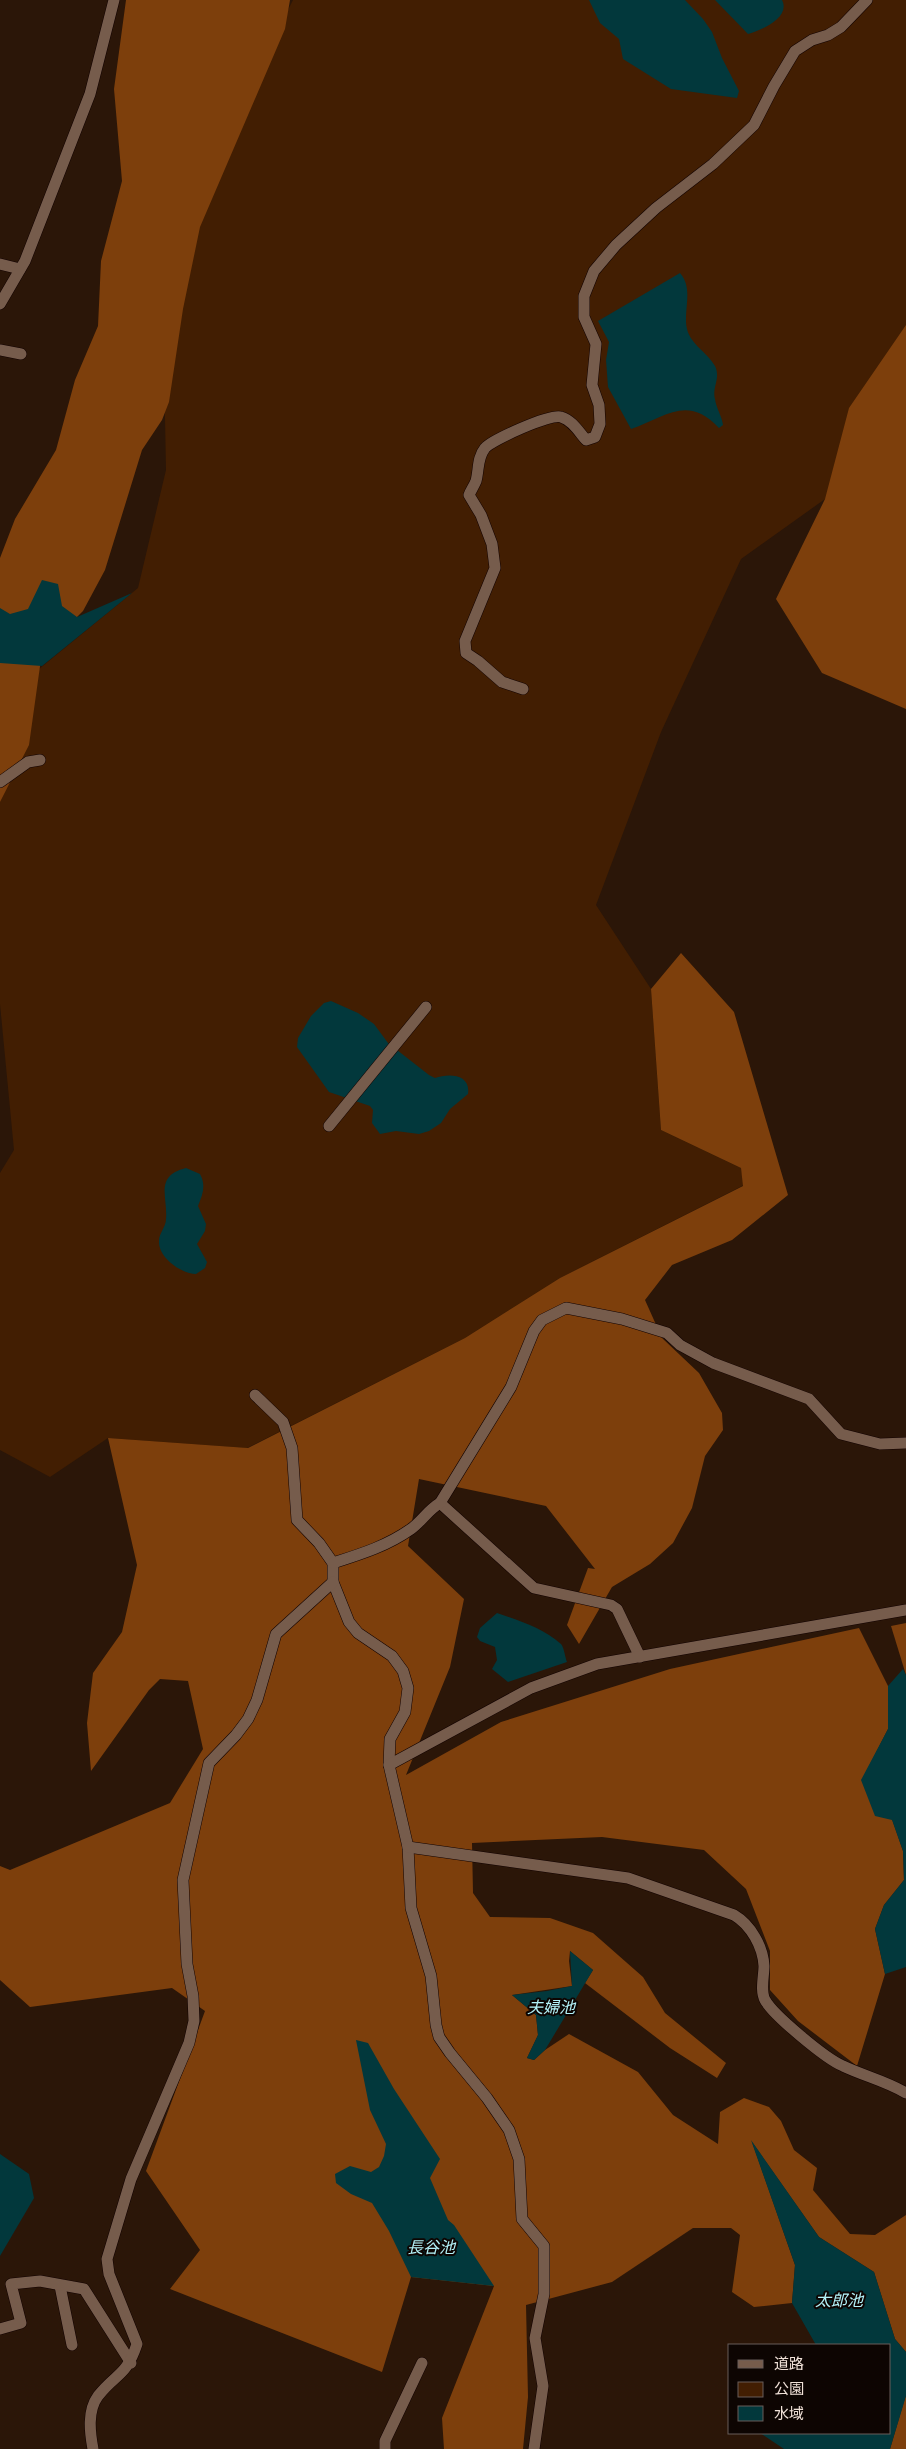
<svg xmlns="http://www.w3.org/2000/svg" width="906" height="2449" font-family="Karla,'Noto Sans JP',sans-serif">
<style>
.green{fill:#421e02}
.forest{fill:#7d3f0c}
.water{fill:#02383c}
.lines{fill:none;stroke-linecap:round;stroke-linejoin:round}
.minor-casing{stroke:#120200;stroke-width:12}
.minor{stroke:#765c4c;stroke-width:11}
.labels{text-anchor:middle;stroke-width:4;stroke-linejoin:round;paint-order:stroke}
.water-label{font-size:16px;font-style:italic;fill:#b2f1f7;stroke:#0d0502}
</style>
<rect width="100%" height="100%" fill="#2b1608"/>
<path class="green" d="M293,0H906V365L825,499L741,559L661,732L596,905L651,989L661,1130L741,1168L744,1185L560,1278L465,1338L247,1448L108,1438L50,1477L0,1450V1173L14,1150L0,1004V756L22,683L138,588L166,470L162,261Z"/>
<g class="forest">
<path d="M126,0H290L285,29L200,227L183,309L169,402L162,420L142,450L105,570L83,611L42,652L29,745L0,802V558L15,519L56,450L75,380L98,326L101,261L122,181L114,89Z"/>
<path d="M906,325V709L822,673L776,599L825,499L849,408Z"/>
<path d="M681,953L734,1012L788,1195L732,1240L672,1265L645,1300L662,1338L699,1373L722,1413L723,1430L705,1456L692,1508L673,1543L650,1564L612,1587L579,1644L567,1625L588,1568L595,1569L546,1506L419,1479L408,1546L464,1599L450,1667L406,1775L501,1722L670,1669L859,1628L888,1686V1729L862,1780L892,1819L903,1851L904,1880L884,1905L875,1929L885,1974L857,2066L798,2021L770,1990V1951L746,1889L704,1850L602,1837L472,1843L473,1893L490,1917L550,1918L593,1933L643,1977L665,2013L726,2063L717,2078L670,2048L585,1983L593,1970L570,1951L569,1961L572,1986L512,1995L536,2015L538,2035L527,2058L534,2060L545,2050L569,2034L638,2072L673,2115L718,2144L720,2112L744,2098L769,2107L781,2121L794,2150L817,2168L813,2190L850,2234L875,2235L906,2215V2352L895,2339L874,2272L819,2237L752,2142L795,2265L792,2303L754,2307L732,2292L740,2235L731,2228H693L612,2282L526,2305L528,2397L523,2449H444L442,2418L494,2286L411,2277L382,2372L170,2289L200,2250L146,2171L205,2011L172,1988L30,2007L0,1980V1866L10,1870L170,1803L203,1749L188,1681L160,1679L149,1690L91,1771L87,1723L93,1673L122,1632L137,1565L108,1438L248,1448L465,1338L560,1278L743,1186L741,1168L661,1130L651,989Z"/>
<path d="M906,1623V1675L891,1626Z"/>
<path d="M906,2396V2449H890L905,2398Z"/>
</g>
<g class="water">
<path d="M589,0H685L703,19L712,32L722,58L739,91L737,98L671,89L623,59L619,39L600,23Z"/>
<path d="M715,0H782C791,18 761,30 748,34Z"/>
<path d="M680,273C694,289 683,310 687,329C691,345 707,352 715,366C721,379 712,386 715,399C716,408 722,416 723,425L719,428C688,394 665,417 631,429L608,387L606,360L609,342L598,321Z"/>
<path d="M42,580L58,584L62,606L77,617L132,593L42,666L0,663V608L10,614L28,609Z"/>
<path d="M331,1001L358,1013L374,1024L388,1043L429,1075L435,1078C449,1073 471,1074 468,1094L450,1109L441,1123L429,1131L419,1134L396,1131L380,1134L372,1123L373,1110L370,1106L329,1092L297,1047L298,1038L311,1016L324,1003Z"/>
<path d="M186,1168L200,1174C206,1185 203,1194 198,1206L206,1224L205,1231L197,1244L207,1262L205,1268L196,1274C182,1274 158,1258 159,1241C159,1233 166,1227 166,1219C168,1197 154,1176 186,1168Z"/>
<path d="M497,1613C520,1621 543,1628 561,1644C564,1647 565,1657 567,1662L508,1682L492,1669L497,1660L495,1647L480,1641L477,1637L480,1628Z"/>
<path d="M903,1669L906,1675V1967L885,1974L875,1929L884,1905L904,1880L903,1851L892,1820L875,1816L861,1780L888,1729V1686Z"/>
<path d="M570,1951L593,1970L545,2050L534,2060L527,2058L538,2035L536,2015L512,1995L547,1991L572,1986Z"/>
<path d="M356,2040L368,2043L394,2089L440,2159L430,2178L448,2220L454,2225L494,2286L411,2277L389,2231L372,2203L351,2194L336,2183L335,2174L350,2166L371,2172L379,2167L384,2156L386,2144L370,2110Z"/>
<path d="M751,2140L819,2237L874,2272L895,2339L906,2352V2396L890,2449H784L760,2433H890V2345H816L792,2303L795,2265Z"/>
<path d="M0,2154L29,2174L34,2198L0,2256Z"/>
</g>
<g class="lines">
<g class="minor-casing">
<g id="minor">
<path d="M0,264L20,269"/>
<path d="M0,304L25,261L90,94L114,0"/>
<path d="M0,350L21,354"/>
<path d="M523,689L502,682L478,661L466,653L465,641L495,568L492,544L481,515L469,495C471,490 474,486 476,481C479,470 477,458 485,448C492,440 551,413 561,417C572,420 579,432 586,440L595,437L600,424L599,405L592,385L596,344L584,317V296L594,271L616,245L656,208L713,164L754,125L774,86L795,51L812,40L828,35L841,27L867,0"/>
<path d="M0,782L28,762L40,760"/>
<path d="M329,1126L426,1007"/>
<path d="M255,1395L283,1422L292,1448L297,1520L319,1543L333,1563V1582L349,1622L358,1633L392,1656L403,1671L408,1688L405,1712L390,1739L389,1765L408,1847L411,1908L431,1976L436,2025L439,2037L450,2053L487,2098L509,2130L519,2159L522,2219L544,2246V2294L535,2338L543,2386L534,2449"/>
<path d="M440,1503L534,1588L611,1605L617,1609L640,1657"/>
<path d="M333,1563C361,1554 387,1546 411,1529C422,1521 428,1510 440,1503L511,1387L534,1331L542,1320L566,1308L622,1319L667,1333L680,1345L713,1363L809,1399L841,1434L880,1444L906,1443"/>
<path d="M389,1765L531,1688L597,1664L906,1610"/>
<path d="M408,1847L628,1878L734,1915C751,1925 763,1947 764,1966C764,1976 760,1991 765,2000C773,2015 826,2059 843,2066C864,2076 886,2081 906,2093"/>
<path d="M60,2286L72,2345"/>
<path d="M0,2329L21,2323L11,2284L40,2281L84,2289L131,2363"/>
<path d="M93,2449C90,2433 87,2411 98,2396C116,2373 126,2377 137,2344L109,2274L107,2259L131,2179L189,2043L194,2021L193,1996L187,1964L183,1880L209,1763L236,1735L248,1719L257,1700L276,1634L333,1582"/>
<path d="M385,2449V2441L422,2363"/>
</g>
</g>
<use href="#minor" class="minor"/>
</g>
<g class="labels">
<g class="water-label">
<text x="551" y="2013">夫婦池</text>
<text x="431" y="2253">長谷池</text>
<text x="839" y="2306">太郎池</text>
</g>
</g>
<rect x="728" y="2344" width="162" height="90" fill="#0d0502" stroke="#685d58"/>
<rect x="738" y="2360" width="25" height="8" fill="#765c4c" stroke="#685d58"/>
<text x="774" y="2369" font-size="15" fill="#f0e1d8">道路</text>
<rect x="738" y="2382" width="25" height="15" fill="#421e02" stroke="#685d58"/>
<text x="774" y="2394" font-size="15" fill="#f0e1d8">公園</text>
<rect x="738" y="2406" width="25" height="15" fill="#02383c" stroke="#685d58"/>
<text x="774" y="2419" font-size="15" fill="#f0e1d8">水域</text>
</svg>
